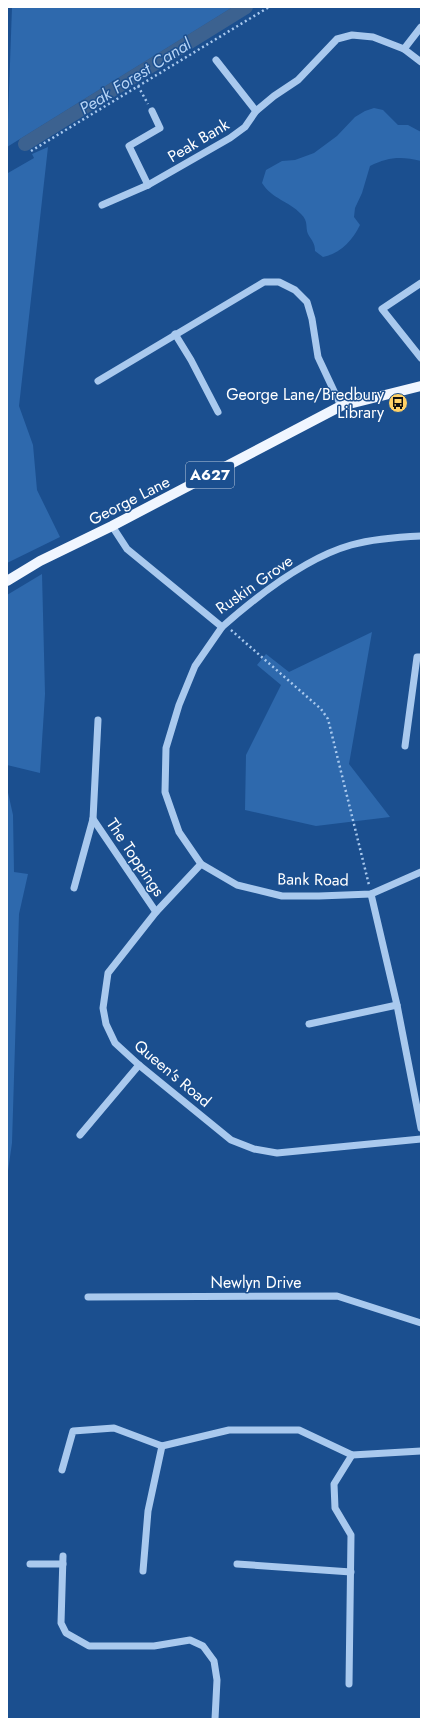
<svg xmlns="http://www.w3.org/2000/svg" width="428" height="1726" font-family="Jost,sans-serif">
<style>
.green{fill:#2e69ad}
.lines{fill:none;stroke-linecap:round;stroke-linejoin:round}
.canal{stroke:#3c6290;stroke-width:14}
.path{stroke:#a9c9ee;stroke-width:2.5;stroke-dasharray:2 3;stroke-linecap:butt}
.minor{stroke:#a9c9ee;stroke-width:7}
.major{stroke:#f0f6ff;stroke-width:10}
.labels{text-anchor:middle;stroke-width:3;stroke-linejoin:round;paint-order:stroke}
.shield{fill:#1b4f8f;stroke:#bbcadd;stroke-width:1}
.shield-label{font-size:15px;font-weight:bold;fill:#fff}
.street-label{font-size:16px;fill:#fff;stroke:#1b4f8f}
.poi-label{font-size:16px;fill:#fff;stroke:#1b4f8f;text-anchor:end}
.water-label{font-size:17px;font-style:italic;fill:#b5d3f5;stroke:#1b4f8f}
</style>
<rect width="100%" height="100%" fill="#1b4f8f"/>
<g class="green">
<path d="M12,7H233L7,147Z"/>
<path d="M374,108L383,110L398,125H408L421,132V161C401,156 388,157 370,166L362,193L355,208L354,217L360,225C352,241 341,253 323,257L315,251C315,243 312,241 308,234C305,227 309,222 301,214C289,201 272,199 262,183L266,170L282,161L295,160L314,153L337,136L355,117L365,111Z"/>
<path d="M48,147L19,406L33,445L37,490L60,537L7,563L8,173L34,158L32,154Z"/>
<path d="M42,574L45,694L40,773L7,765V595Z"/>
<path d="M372,632L349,764L390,817L316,826L245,810L246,755L281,685L257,665L266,654L289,672Z"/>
<path d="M7,788L13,815L14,872L28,874L19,914L12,1143L7,1178Z"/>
</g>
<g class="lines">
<path class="canal" d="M25,144L246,7"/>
<g class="path">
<path d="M138,86L148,104"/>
<path d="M31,151L269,7"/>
<path d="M231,630L321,709L328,719L369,885"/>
</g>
<g class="minor">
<path d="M404,49L421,27"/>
<path d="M216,60L256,111"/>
<path d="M148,185L129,146L160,128L152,111"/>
<path d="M102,205L148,185L230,138L245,127L256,111L274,96L298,80L337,39L352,35L373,37L404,49L421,62"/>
<path d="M421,283L382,309L421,358"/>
<path d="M175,334L191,360L218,412"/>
<path d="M98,381L264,282H279L295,290L307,302L312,319L318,357L341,406"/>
<path d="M112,526L127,549L222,627C257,596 305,558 351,545C373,539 398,537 421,536"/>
<path d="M222,627L195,666L179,705L166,748L165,792L179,832L201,864L237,885L282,896H319L371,894L421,872"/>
<path d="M405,746L417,657H421"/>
<path d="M93,819L156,912"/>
<path d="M201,864L156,912L108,973L103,1008L106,1024L115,1043L139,1065L231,1140L254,1149L277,1153L421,1139"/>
<path d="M74,888L93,819L98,720"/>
<path d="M371,894L397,1005L421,1128"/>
<path d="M309,1024L397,1005"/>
<path d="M80,1135L139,1065"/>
<path d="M88,1297L337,1296L421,1323"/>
<path d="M62,1470L73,1431L114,1428L162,1446L229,1430H299L352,1455L421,1451"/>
<path d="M63,1556L61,1623L66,1633L89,1646H154L190,1640L203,1646L214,1661L217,1680L215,1719"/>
<path d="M30,1564H63"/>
<path d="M237,1564L351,1572"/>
<path d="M143,1571L148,1511L162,1446"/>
<path d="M349,1684L351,1535L335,1508L334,1484L352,1455"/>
</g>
<path class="major" d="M7,581L40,561L112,526L341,406L421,386"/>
</g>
<defs>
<g id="bus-disc" transform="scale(1)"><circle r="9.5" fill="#ffd166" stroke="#1b4f8f"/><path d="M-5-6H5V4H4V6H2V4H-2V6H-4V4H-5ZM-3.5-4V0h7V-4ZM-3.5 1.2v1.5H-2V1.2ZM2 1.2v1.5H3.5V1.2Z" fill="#111"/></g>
</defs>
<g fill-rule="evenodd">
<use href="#bus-disc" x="398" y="403"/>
</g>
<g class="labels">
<rect class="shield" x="186" y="462" width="48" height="26" rx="3"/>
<g class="shield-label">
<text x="210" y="480">A627</text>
</g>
<g class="street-label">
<text transform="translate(198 140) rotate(-31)" y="6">Peak Bank</text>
<text transform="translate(129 500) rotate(-27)" y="6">George Lane</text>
<text transform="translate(254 584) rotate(-35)" y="6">Ruskin Grove</text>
<text transform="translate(136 857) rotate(56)" y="6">The Toppings</text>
<text transform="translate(313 879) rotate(1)" y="6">Bank Road</text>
<text transform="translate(173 1073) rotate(40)" y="6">Queen's Road</text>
<text x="256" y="1288">Newlyn Drive</text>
</g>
<g class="poi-label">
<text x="384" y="400">George Lane/Bredbury<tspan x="384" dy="18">Library</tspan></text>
</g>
<g class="water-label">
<text transform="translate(135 76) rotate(-32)" y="6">Peak Forest Canal</text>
</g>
</g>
<rect width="428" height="1726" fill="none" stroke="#ffffff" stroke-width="16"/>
</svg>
